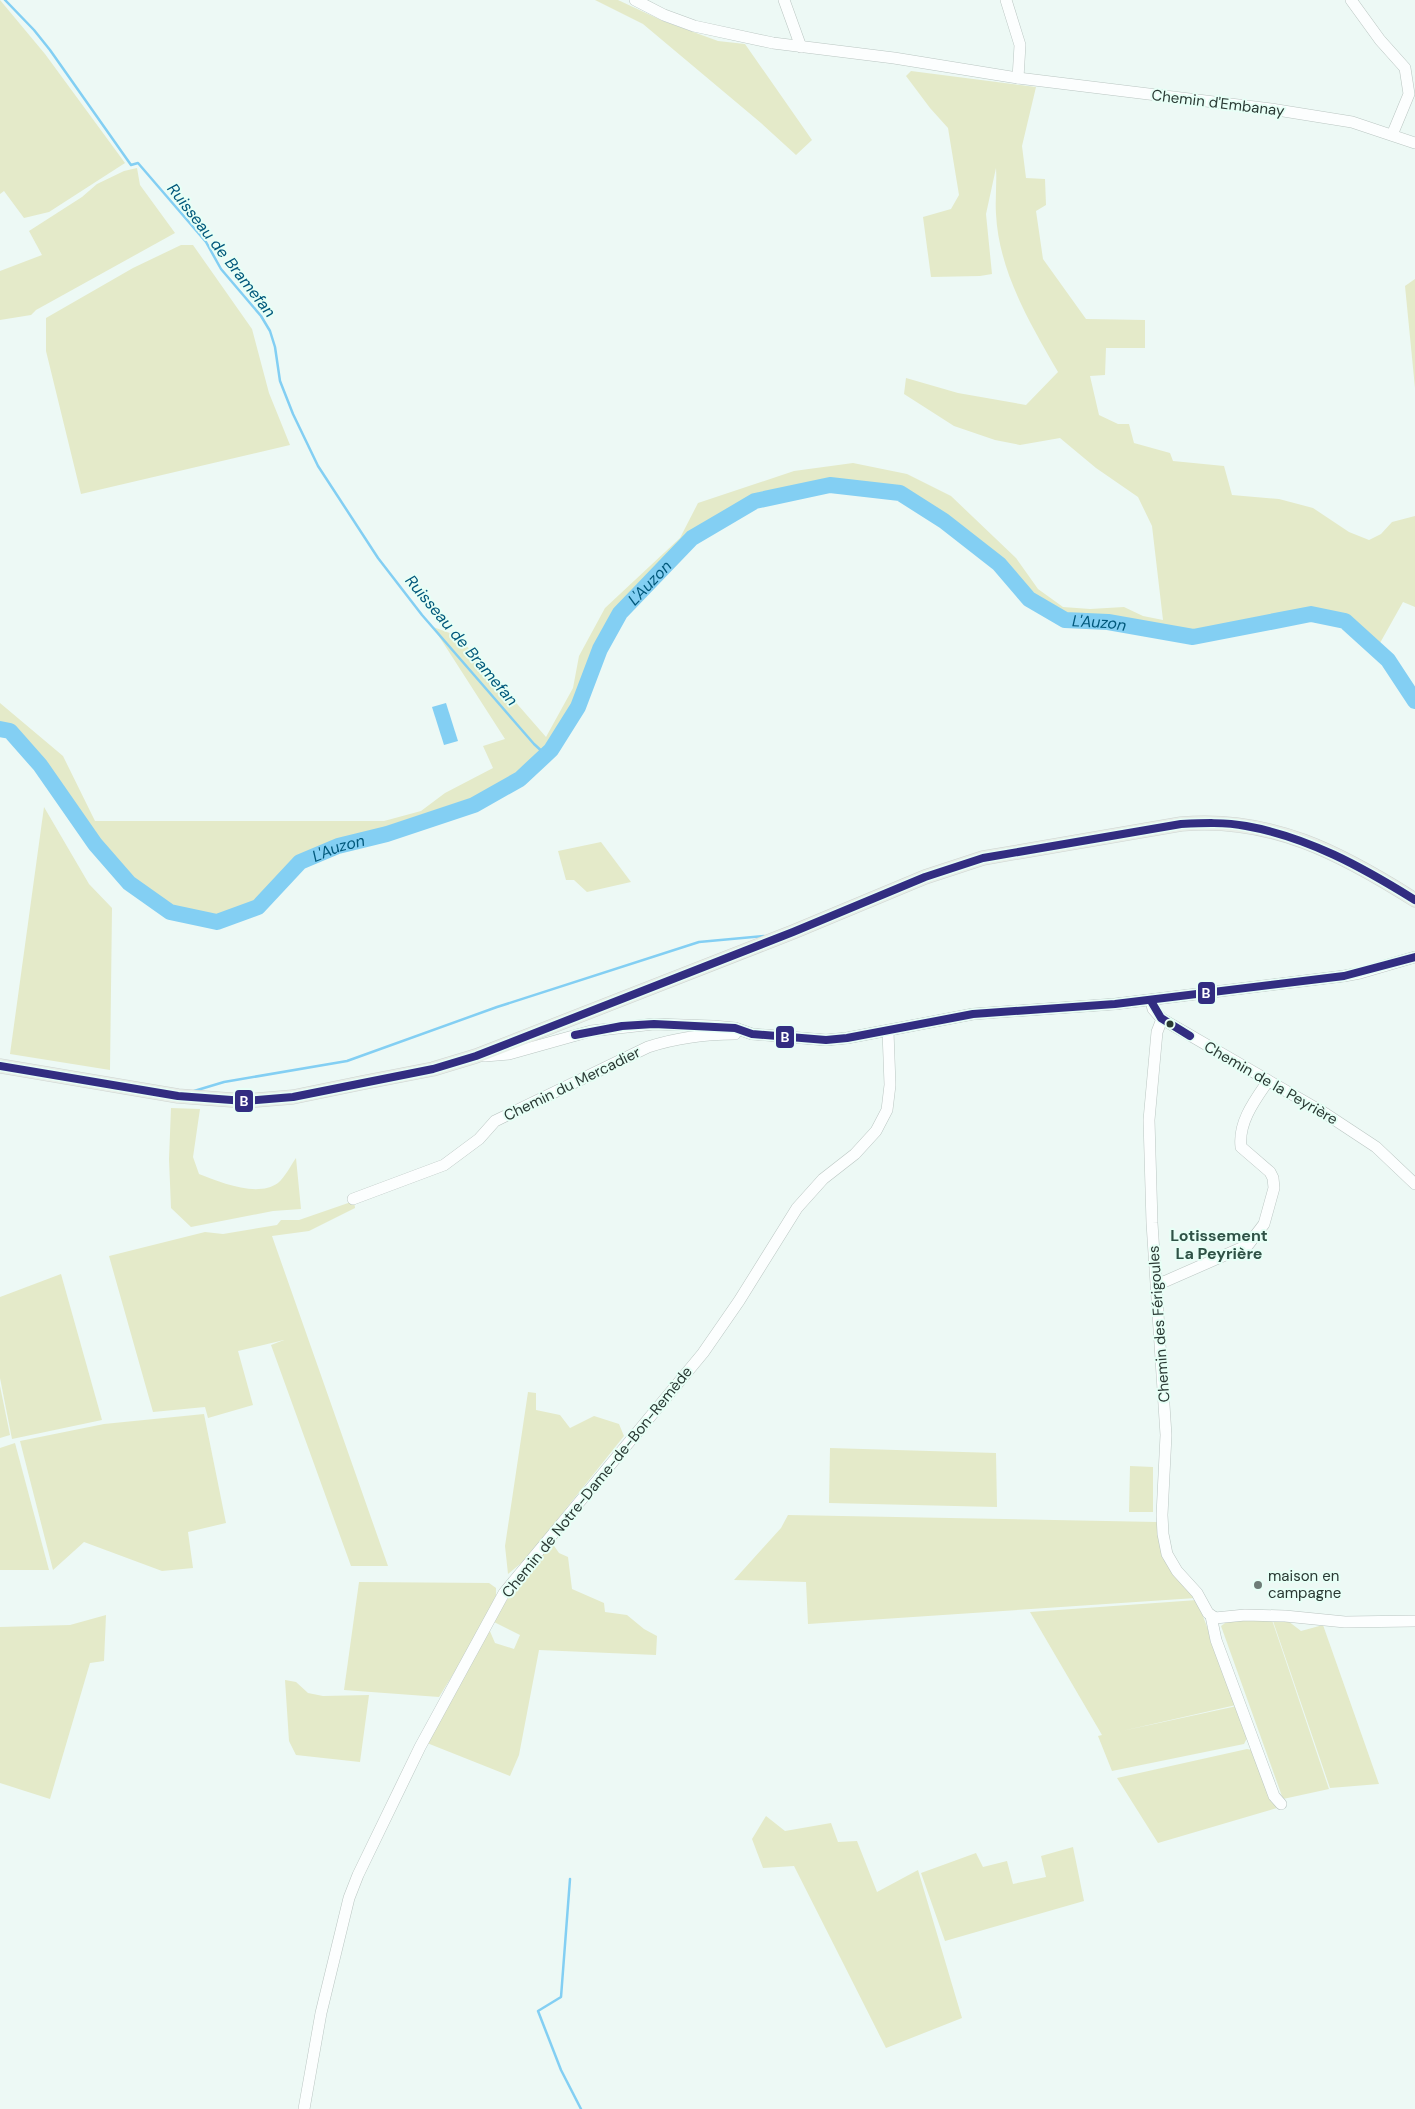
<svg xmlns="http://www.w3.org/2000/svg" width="1415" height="2109" font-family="'DM Sans',sans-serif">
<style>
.green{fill:#e4eac9}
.water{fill:#83cff3}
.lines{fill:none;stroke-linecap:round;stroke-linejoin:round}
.stream{stroke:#83cff3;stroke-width:2.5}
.river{stroke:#83cff3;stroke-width:16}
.minor-casing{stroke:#bac6c2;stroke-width:12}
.major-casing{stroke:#ced5d2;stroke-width:15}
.minor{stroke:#fcfefe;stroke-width:11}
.major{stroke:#e7eee7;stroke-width:14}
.bus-1-casing{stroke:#e7fff6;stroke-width:11}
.bus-1{stroke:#322d81;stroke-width:8}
.bus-dot{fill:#293933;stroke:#e7fff6;stroke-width:2}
.poi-dot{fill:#6e7c77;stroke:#e7fff6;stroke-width:2}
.labels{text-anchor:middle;stroke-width:4;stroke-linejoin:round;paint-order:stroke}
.street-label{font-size:15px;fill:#293933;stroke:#e7fff6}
.poi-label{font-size:15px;fill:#293933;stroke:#e7fff6;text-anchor:start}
.water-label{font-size:16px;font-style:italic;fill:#00587b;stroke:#e7fff6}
.neighbourhood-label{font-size:16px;font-weight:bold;fill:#2f5246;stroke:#e7fff6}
.line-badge{stroke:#e7fff6;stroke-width:2}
.badge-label{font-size:14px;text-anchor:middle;font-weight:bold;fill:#fff}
</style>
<rect width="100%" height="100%" fill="#edf9f5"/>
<g class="green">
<path d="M0,0L45,54L125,163L49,212L24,218L4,191L0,194Z"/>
<path d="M595,0H618L663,21L718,41L745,44L812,140L796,155L761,123L643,24Z"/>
<path d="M911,71L1036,87L1022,146L1026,178L1045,179L1046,205L1036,211L1043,259L1086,319L1145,320V348H1106L1105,375L1090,376L1099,415L1118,424H1129L1134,443L1170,453L1173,461L1224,466L1232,495L1279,499L1313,508L1349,532L1369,540L1381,534L1392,522L1415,516V607L1403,602L1380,643L1346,616L1312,610L1191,633L1109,619L1065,615L1032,596L999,560L944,518L900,490L829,481L753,498L689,536L617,611L599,647L575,705L549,748L516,776L472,802L385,831L338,842L299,858L256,902L216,917L171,909L130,882L96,842L41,763L10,730L0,727V703L63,756L95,821H384L421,811L445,793L493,768L483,746L505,739L433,627L458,636L546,737L573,688L579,656L605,608L680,538L698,503L794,471L853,463L907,474L951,496L1016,558L1038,589L1063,607L1090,609L1124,607L1143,616L1163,620L1152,526L1138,497L1096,468L1060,438L1020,445L995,440L954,426L904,394L906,378L958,393L1026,405L1058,372C1030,323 999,272 996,214C995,199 997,183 996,168L986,214L992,274L980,276L931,277L923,217L951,209L959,195L948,128L930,108L906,76Z"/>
<path d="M137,168L140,185L175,233L36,310L31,315L0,320V271L42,255L29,231L82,197L97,184L124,171Z"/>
<path d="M181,245H193L252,329L269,393L290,445L81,494L46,351V318L133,268Z"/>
<path d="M1415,279V388L1405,286Z"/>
<path d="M44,807L89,884L112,908L110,1070L10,1054Z"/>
<path d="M601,842L631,882L587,892L574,880H566L558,851Z"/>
<path d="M171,1108L200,1109L193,1157L199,1174C220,1182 257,1198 278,1183C285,1177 291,1165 296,1158L301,1209L273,1211L191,1227L171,1208L169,1159Z"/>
<path d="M354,1201L355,1208L309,1231L272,1236L388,1566H351L271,1345L284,1340L238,1351L253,1405L208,1418L205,1407L153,1412L109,1256L205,1232L223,1234L277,1225L281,1220H299Z"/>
<path d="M61,1274L102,1420L12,1439L0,1378V1297Z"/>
<path d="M0,1386L10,1435L0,1438Z"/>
<path d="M528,1392L536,1393V1410L560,1415L570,1428L594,1416L619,1424L624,1436L525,1560L508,1574L505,1546Z"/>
<path d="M204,1414L226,1523L188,1532L193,1568L162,1571L84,1542L53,1570L20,1441L104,1424Z"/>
<path d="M15,1443L49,1570H0V1448Z"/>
<path d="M830,1448L996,1453L997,1507L829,1503Z"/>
<path d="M1130,1466L1153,1467V1512H1129Z"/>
<path d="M788,1515L1157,1522L1160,1545L1196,1598L808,1624L806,1582L734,1580L781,1528Z"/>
<path d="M550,1540L559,1553L568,1557L572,1589L604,1603L605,1612L627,1615L644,1629L657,1636L656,1655L539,1650L519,1755L510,1776L427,1743L489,1629L495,1643L514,1649L520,1635L492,1621Z"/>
<path d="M359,1582L489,1583L496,1588V1596L470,1647L439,1697L344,1690Z"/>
<path d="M1197,1600L1236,1705L1122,1731L1237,1706L1247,1738L1244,1744L1112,1771L1098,1736L1102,1735L1030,1612Z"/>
<path d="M106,1615L104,1661L90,1663L50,1799L0,1783V1627L70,1625Z"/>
<path d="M1272,1620L1329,1789L1283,1799L1221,1626L1228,1621Z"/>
<path d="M1273,1621H1288L1301,1631L1323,1625L1379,1784L1330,1788Z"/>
<path d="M285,1680L296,1682L308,1693L323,1696L369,1695L360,1762L296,1755L289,1741Z"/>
<path d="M1247,1749L1252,1750L1271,1800L1277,1808L1158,1843L1117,1778Z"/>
<path d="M766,1816L785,1831L831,1823L838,1842L857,1841L877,1892L918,1870L962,2018L886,2048L794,1866L763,1868L752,1839Z"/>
<path d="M1073,1847L1084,1901L945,1941L921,1873L976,1853L983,1867L1007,1861L1013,1884L1046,1877L1041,1856Z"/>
</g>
<path class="water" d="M446,703L458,741L444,745L432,707Z"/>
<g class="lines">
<g class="stream">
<path d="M5,0L34,30L50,50L131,165L138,163L206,242L221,269L261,316L270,331L275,347L280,381L293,414L318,466L378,558L422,615L534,744L546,755"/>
<path d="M194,1091L224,1082L347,1061L497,1007L699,942L764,936"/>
<path d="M570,1879L561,1997L538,2011L561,2070L581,2109"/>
</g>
<path class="river" id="s1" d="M0,729L10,731L40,765L95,844L129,883L170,912L217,922L258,907L300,862L338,846L387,834L474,805L520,779L551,750L578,707L600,649L620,613L692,538L755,501L830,485L900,493L944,521L999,564L1029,599L1065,620L1108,622L1193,637L1311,614L1345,621L1388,660L1415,701"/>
<g class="minor-casing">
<g id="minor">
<path d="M635,0L664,15L694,26L773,43L894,58L1018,78L1271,109L1352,122L1415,143"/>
<path d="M784,0L801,47"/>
<path d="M1006,0L1020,45L1018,78"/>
<path d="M1351,0L1380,40L1405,68L1409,94L1392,135"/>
<path d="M1151,1001L1153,1009L1162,1019L1326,1114L1376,1147L1415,1184"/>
<path d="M1162,1019L1157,1032L1149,1120L1152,1223L1166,1435L1162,1515L1163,1534L1167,1554L1177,1571L1197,1593L1208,1613L1215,1618L1245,1615L1285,1616L1345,1622L1415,1621"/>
<path d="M485,1056L509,1054L591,1031L654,1024L713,1026L735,1028L752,1034L826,1040L847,1038L973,1014L1115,1004L1344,976L1360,973L1415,957"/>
<path d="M353,1199L444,1165L479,1139L495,1121L648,1047C676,1038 706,1034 735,1034"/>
<path d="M1157,1283L1166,1281L1248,1245L1264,1224L1274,1188L1273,1178L1270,1172L1241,1147C1238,1122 1255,1100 1268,1081"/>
<path d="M1211,1616L1216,1640L1274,1796L1281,1804"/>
<path d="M304,2109L321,2013L349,1898L358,1875L420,1747L504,1593L703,1353L739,1301L797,1208L823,1179L855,1154L876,1131L887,1110L890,1085L888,1031"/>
</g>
</g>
<g class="major-casing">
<path id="major" d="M0,1066L178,1096L245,1101L293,1097L361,1083L433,1069L476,1056L793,932L925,877L983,858L1181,824C1271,816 1341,853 1415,900"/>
</g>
<use href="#minor" class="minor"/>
<use href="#major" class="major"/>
<g class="bus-1-casing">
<g id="bus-1">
<path d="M1151,1001L1161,1018L1190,1036"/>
<path d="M575,1035L622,1026L654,1024L735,1028L752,1034L826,1040L847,1038L973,1014L1115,1004L1344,976L1415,957"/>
<path d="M0,1066L178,1096L245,1101L293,1097L433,1069L476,1056L793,932L925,877L983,858L1181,824C1203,823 1225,822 1246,826C1308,837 1362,867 1415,900"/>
</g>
</g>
<use href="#bus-1" class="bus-1"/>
</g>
<circle class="bus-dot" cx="1170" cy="1024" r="4.5"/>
<circle class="poi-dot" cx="1258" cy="1585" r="5"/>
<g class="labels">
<g class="street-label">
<text transform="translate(1218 103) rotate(7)" y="5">Chemin d'Embanay</text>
<text transform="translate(1271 1083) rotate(30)" y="5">Chemin de la Peyrière</text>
<text transform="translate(572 1084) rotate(-26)" y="5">Chemin du Mercadier</text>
<text transform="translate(1159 1324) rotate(-94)" y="5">Chemin des Férigoules</text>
<text transform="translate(597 1482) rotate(-51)" y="5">Chemin de Notre-Dame-de-Bon-Remède</text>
</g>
<g class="poi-label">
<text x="1268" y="1581">maison en<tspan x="1268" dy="17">campagne</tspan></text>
</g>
<g class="water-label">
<text transform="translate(222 250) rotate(52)" y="6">Ruisseau de Bramefan</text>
<text dy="6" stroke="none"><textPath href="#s1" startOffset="882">L'Auzon</textPath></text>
<text dy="6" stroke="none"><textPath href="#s1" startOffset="1408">L'Auzon</textPath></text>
<text transform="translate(462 640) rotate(50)" y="6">Ruisseau de Bramefan</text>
<text dy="6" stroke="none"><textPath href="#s1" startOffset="448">L'Auzon</textPath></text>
</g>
<g class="neighbourhood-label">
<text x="1219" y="1241">Lotissement<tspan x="1219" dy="18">La Peyrière</tspan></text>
</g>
</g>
<g class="line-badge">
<rect x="1197" y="981" width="19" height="24" rx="5" fill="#322d81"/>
<rect x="775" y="1025" width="20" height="24" rx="5" fill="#322d81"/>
<rect x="234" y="1089" width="20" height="24" rx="5" fill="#322d81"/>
</g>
<g class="badge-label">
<text x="1206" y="998">B</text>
<text x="785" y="1042">B</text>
<text x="244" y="1106">B</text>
</g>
</svg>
